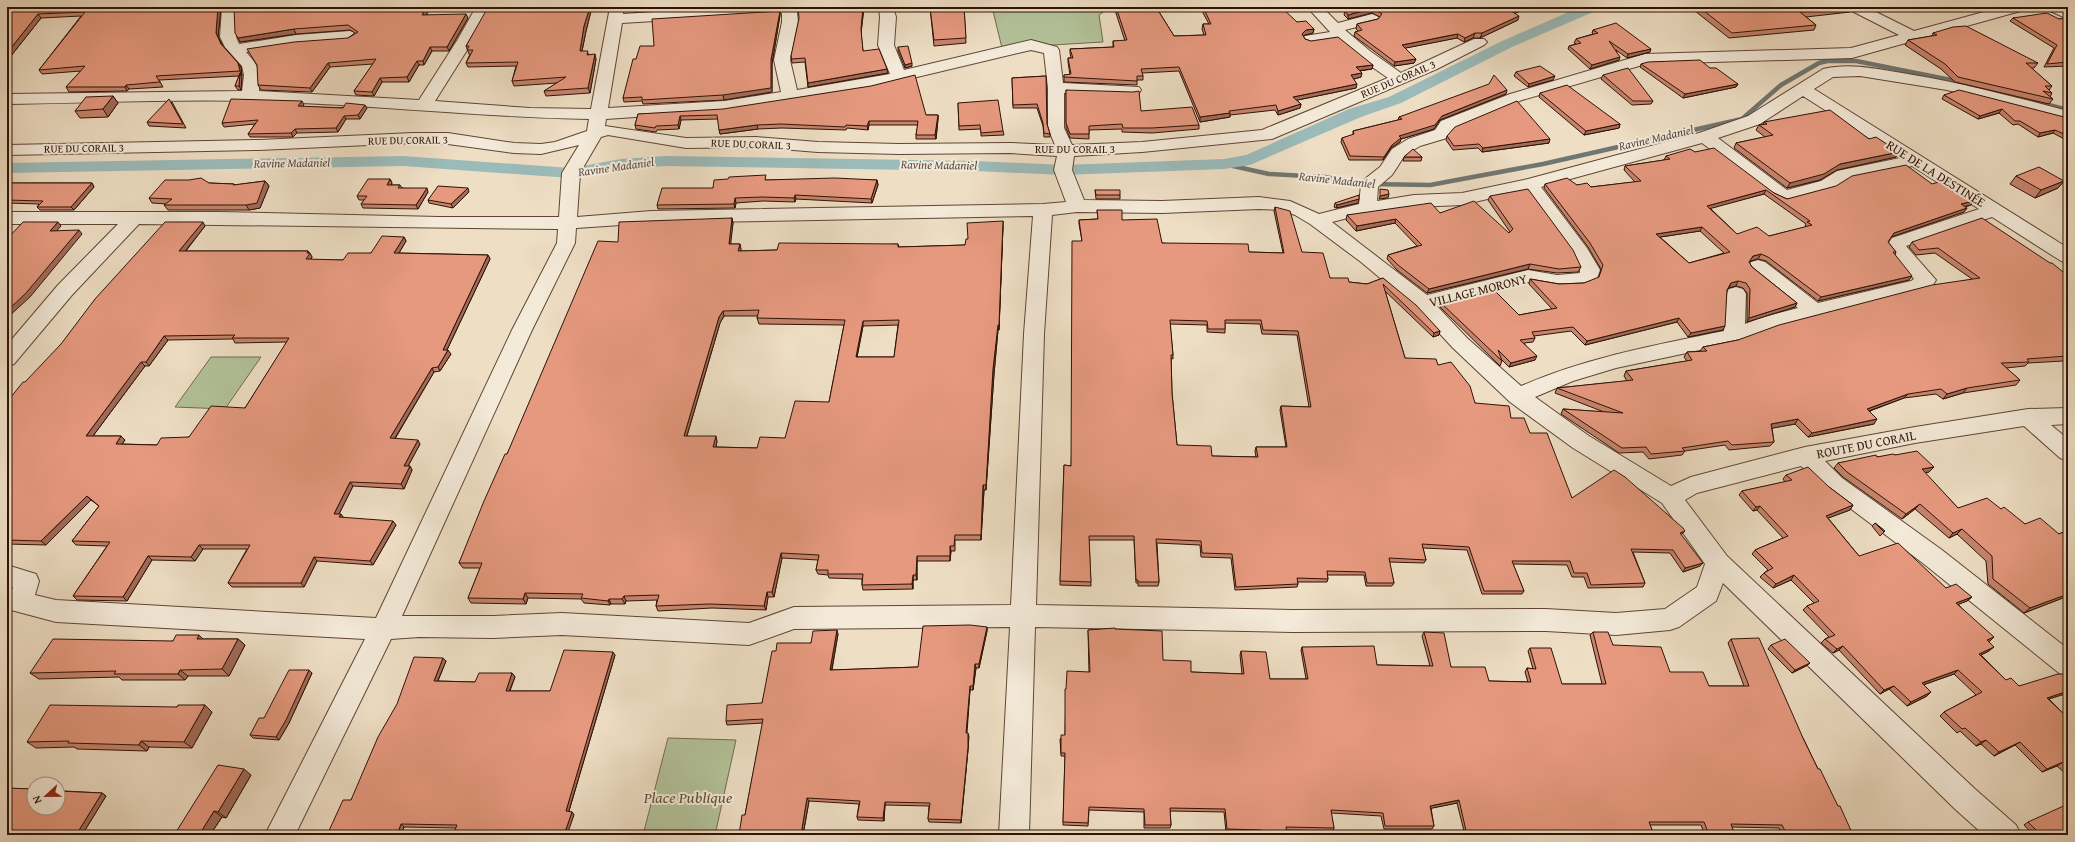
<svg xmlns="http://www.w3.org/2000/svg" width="2075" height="842" font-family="'Gentium Book Plus',serif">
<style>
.green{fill:#b3c299;stroke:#716a50}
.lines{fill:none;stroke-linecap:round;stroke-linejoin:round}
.stream{stroke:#707772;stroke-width:4.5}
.canal{fill:#9bbbba;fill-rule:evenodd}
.street-casing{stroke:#5f4536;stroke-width:2}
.street{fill:#f4ead9;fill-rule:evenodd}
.wall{fill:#c6846d;stroke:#2f1206;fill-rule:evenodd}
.shaded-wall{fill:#a16b59;stroke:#2f1206}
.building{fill:#e6997f;stroke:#2f1206;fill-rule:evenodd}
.labels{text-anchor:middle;stroke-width:4;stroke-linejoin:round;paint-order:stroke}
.far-street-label{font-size:11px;fill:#2f1206;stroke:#f4ead9}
.far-water-label{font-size:12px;font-style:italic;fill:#554d45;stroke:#f4ead9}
.street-label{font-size:13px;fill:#2f1206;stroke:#f4ead9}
.near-park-label{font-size:16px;font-style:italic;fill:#5d5039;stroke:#f4ead9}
</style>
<rect width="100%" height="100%" fill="#eedec4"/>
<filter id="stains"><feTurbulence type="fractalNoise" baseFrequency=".005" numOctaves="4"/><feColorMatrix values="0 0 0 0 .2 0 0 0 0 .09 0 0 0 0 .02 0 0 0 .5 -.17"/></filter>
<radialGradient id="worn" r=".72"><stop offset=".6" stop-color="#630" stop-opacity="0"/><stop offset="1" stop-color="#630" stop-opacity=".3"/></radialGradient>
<g class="green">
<path d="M992,7H1110L1099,15L1103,42L1002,48Z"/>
<path d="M211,357H261L225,409L175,407Z"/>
<path d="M668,738L736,740L715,835H643Z"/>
</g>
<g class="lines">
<g class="stream">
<path d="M2026,99L2068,110"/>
<path d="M1224,164L1269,174L1324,177L1369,184L1430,185L1543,164L1742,119L1781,85L1819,63L1827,61H1856L1961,82"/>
</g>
<path class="canal" d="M1580,7H1600L1598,10L1512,47L1401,103L1361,117L1250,165L1224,169L1063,175L975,171L666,166L621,169L571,178L403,166L7,173V163L403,156L571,168L621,159L666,156L975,161L1063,165L1224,159L1246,155L1349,109L1389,97L1502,41Z"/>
<g class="street-casing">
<g id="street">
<path d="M222,7H236V37L239,44L296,35L350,31L355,33L358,36L355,39L350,41L296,45L246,52C260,67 260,72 259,91L419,100L458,39L476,7H490L474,39L435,101L530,108L591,109L610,7H624L623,14L731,7H807L805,10L797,12L798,22L790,60L797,90L890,74L878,45L880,17L879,7H893L896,17L894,45L904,70L1031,40L1057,47L1059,50L1063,83L1139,87L1141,90L1139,93L1133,95L1064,93V128L1072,145L1142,142L1262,130L1388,78L1359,58L1338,40L1310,44L1305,42L1302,39L1305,36L1330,32L1307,7H1322L1338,23L1372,14L1377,16L1380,19L1377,22L1345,30L1370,51L1401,73L1474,39H1484L1487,42L1484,45L1437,69L1272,139L1142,152L1074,156L1072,170L1084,200L1162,201L1259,197L1290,201L1319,214L1359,204L1361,185L1366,178L1380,167L1392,149L1408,139L1435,130L1441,121L1510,94L1645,54L1851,48L1899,35L1850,10L1848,7H1866L1914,31L2002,7H2026L2024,10L1852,58L1646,64L1522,100L1453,129L1447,138L1420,146L1405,155L1392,175L1378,187L1377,201L1414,195L1462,193L1528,179L1699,133L1748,116L1823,69C1847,63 1872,68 1896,72C1954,81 2011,96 2068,111V121L1947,90L1860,76L1833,77L1814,89L2068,248V263L2061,261L1992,217L1906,246L1936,280L1933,285L1924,291L1775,328L1734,343L1616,368L1573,381L1535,397L1589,436L1671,486L1691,477L1805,447L1915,427L2028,409L2068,408V424L2051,425L2068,439V461L2060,458L2024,426L1915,443L1825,461L1842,478L1942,550L2068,649V677L2059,673L1924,564L1826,490L1801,466L1697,493L1685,500L1727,556L1975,789L2016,825L2021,835H1984L1955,809L1723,583L1716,601L1679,627L1670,630L1616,635L1546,631L1292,632L1035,627L1029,835H999L1010,627L794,629L749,645L562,635L493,638L419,637L391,639L295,835H265L365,639L56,622L11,610L7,602L13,587L7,585V565L36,574L39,581L35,595L56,600L376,618L512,330L557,243L558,229L139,224L72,295L14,364L7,366V345L58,285L118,224H7V212H219L439,217H559L562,173L579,145L541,154L514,153L448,144L413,143L259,150L7,155V145L259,140L413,133H448L514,143L541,144L555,142L587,131L589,119C476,117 364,104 252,101C170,99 88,103 7,104V94L242,91L244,75L242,66L225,47L220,37ZM782,13V22L774,60L781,92L724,101L608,108L622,23ZM1031,50L1044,53L1048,88V128L1055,145L1010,143L899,144L818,142L756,137L686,138L605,126L606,119L724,111L871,88ZM1803,96L1900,158L1837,171L1821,181L1787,190L1718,138L1760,124ZM608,135L686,148L756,147L818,152L899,154L1010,153L1057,156L1054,170L1066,202L1043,204L651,211L577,217L580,173L601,137ZM1702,143L1772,196L1785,202L1833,189L1849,179L1912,166L1979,209L1892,238L1887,246L1914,279L1911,281L1818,303L1765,262L1758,260L1751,262L1748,266L1751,270L1798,308L1763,317L1745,324L1746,294L1743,289L1736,287L1729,289L1726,294L1724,331C1655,345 1586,358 1521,386L1467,338L1437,306L1528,282L1557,287L1582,286L1596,281L1600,270L1587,248L1541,187ZM1526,190L1572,254L1580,270V273L1557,275L1528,270L1427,295L1332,222L1352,217L1414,207L1462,205ZM1259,209L1282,210L1295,215L1310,224L1361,262L1416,308L1453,348L1510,402L1573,448L1662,503L1705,564L1697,587L1665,609L1616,613L1546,609L1292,610L1036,605L1044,334L1052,215L1077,212L1162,213ZM1033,216L1024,334L1011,605L794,607L749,623L562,613L493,616H402L532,330L575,243L576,228L651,223Z"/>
<path d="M2046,7H2064L2068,9V19L2048,10Z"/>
</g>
</g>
<use href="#street" class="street"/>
</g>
<g class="wall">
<path d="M7,7H221L218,37L222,45L241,67L242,76H241L242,77L241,90H238L235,86L239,76L159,80L163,87L129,89L127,91L69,92L66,87L81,71L42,74L39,70L81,16L41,18L7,61Z"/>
<path d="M234,7H431L426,15L468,18L449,51H432L424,65H419L409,82H382L374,96L356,95L354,91L373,64L330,67L312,92L261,90L258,85L348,38L355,33L350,30L296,34L240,42Z"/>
<path d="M490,7H592L586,31L582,51L589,54L596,59L590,93L546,96L544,91L557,83L514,86L512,81L516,66L468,67L466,63L470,54H469L466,46Z"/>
<path d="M633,7H708L634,12Z"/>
<path d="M806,7H864L861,33L863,51L888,73L808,87L805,62L792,63L791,56Z"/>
<path d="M930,7H964L966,43L934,46Z"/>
<path d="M1114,7H1156L1174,36L1204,35L1202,29L1203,24H1209L1203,13L1204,9L1297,22L1314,29L1313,33L1305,35L1303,36L1305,39L1373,65L1372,69L1360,71L1361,77L1354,79L1356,88L1297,100L1301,104L1300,108L1278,115L1275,110L1230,115V117L1200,122L1179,71L1142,73L1143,76V80H1137V85L1064,82V75H1070L1068,62V58H1071L1070,53V49L1113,47V41H1125Z"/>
<path d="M1348,7H1522L1521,11L1515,13L1518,20L1480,38H1473L1464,42L1457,38L1451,39L1405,48L1416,59L1414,63L1394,66L1354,36L1355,32L1358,31L1356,29L1357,24L1378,19L1380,17L1372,13L1348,19L1344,15L1345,11Z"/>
<path d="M1690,7H1853L1850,12L1806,17L1816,25L1814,30L1729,38Z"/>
<path d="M1869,7H1897L1874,9Z"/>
<path d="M780,15L772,64V92L724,100L643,104L642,101L624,102L623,98L636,59L654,46Z"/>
<path d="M2013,18L2059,19L2068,18V66L2044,67L2054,48L2010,21Z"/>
<path d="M1593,30L1650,52L1627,58L1616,50L1619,60L1590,69L1568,49L1569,46L1576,44L1574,43L1576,39L1593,34L1592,33Z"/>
<path d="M1933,33L2038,63L2034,68H2031L2052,86L2049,90L2052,93L2050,97L2053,99L2049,104L1955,82L1941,69L1905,45L1908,40L1932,36Z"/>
<path d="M898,47L912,66L905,68L898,51Z"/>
<path d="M1641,64L1710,68L1738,84L1736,87L1683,98L1640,67Z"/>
<path d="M1516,72L1553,80L1528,87L1514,76Z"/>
<path d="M1603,75L1653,101L1651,104L1632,105L1601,79Z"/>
<path d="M1046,76L1047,124L1050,134V137H1044L1043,126L1037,108H1013L1012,78Z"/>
<path d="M1066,90L1141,111L1199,125V129L1152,133L1122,132V129L1089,130V139L1070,138L1066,128Z"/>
<path d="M1540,93L1620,124L1619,128L1584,135L1539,97Z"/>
<path d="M1506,94L1440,120L1434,129L1401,139L1400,142L1391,148L1383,160H1349L1341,142L1342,138L1353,135V131L1398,120L1399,117Z"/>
<path d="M1944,95L2068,118V141L2053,133L2038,137L2018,124L2013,125L1999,113L1978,119L1942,99Z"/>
<path d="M113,96L118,103L108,117L80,118L75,111Z"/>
<path d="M172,102L186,128L149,126L147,122Z"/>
<path d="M958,103L1003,131L1004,135L981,136V129L959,130Z"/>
<path d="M304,105L302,107L367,108L360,119H346L338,132L297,133L293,137H250L248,134L255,124L224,127L222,123Z"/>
<path d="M638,114L926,115H938V119L936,139H916V135L918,125H869L868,130L847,128L846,130L782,128L758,129L720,134L718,119L681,120L679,129L657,130L656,132L636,129L635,125Z"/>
<path d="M7,116L10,120L11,134H7Z"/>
<path d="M1764,122L1869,139L1896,157L1837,170L1820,180L1787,188L1734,148L1736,143L1765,137L1756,130L1759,125L1763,124Z"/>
<path d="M1447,136L1549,143L1482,152L1478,148L1453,150L1446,140Z"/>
<path d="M1695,152L1774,193L1787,199L1932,184L1971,205L1965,207L1967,208L1964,212L1891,237L1888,242L1896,252L1895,255L1909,280L1818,301L1766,261L1758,259L1751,261L1749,262L1752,267L1797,303L1795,307L1747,322V293L1743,288L1736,286L1729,288L1727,290L1723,330L1688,337L1677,322L1585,345L1571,331L1534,336L1535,338L1533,342L1524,343L1535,360L1509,367L1501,359L1502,361L1500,366L1440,307L1441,303L1519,315L1552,309L1529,284L1530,279L1559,284L1584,283L1599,278L1601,269L1588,247L1544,188L1545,184L1577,185L1591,187L1635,182L1624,170L1625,166L1664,160L1666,156ZM1764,194L1806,224L1805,226L1806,227L1769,236L1737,234L1710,208ZM1700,231L1724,253L1689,263L1660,237Z"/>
<path d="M1404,157H1422L1421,161H1403Z"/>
<path d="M2016,176L2064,181L2058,188L2035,198L2010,184Z"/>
<path d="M390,179L392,183L391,185H400L402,188L428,192L418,209L363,208L361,204L364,200H359L357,196Z"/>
<path d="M767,180H877L878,185L872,203L796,199L795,202L763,201L736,203L735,208L658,209L657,205L713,188Z"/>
<path d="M265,181L269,186L260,208L249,210H168L164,205L167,204L152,203L149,198L209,183L234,184L235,185Z"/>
<path d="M7,183H92L94,187L74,210H40L37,207L39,204L7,203Z"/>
<path d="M1095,190L1120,195V199H1096Z"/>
<path d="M469,192L453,208L429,203L428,200Z"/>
<path d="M1490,196L1581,267L1578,272L1557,273L1528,269L1427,293L1397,270L1387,259L1388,255L1417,246L1395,223L1356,231L1346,220L1347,215L1440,213L1509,233L1510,232L1488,200Z"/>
<path d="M1335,203H1358L1336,208L1334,207Z"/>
<path d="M1275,207L1302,252L1330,278L1349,282L1367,284L1383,278L1440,331L1439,335L1433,337L1385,291L1405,358L1438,365L1475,403L1511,418L1530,433L1572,498L1685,531L1681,535L1700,566L1683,572L1670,553L1633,552L1645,583L1643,587L1588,588L1584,577H1572L1567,565L1513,564L1524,591L1522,594H1482L1467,550L1423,548L1426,560L1424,563L1389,562L1394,583L1392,586H1366L1364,575H1327L1328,579L1327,582H1297L1298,584L1297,587L1235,590L1231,558L1201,557L1200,545L1157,543L1159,582L1158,586H1138V583H1136L1134,540H1089L1091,586L1060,585L1064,465L1071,466L1082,241L1079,224V220L1098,219L1097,210L1122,220L1162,243L1249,252L1283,253L1274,211ZM1225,323L1260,324L1262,334L1297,335L1309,407L1281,406L1280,410L1286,447H1256L1255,451L1256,457L1212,456L1177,445L1172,393L1171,358L1173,359V355L1170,324L1207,325V332L1225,333Z"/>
<path d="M732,218L733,223L730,244H740L741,251L777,250L898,244L899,247L965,245L968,239L1003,226L999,330H998L994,374L986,490H984L981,540H955V551H951L950,561H917V580H913V589L863,590L862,585V579L829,578L828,575L818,574L816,570L818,560L782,558L774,597H768L766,610L712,608L658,611L656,606L657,600L626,601L625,604H611L610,605L584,603L581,599L528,598L526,604L471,603L468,598L480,568H463L459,563L507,454L618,242ZM724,316H758L757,318L759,324L844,325L829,402L785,438L757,448L716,447L717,441L687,436L720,323ZM898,325L894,357H857L863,326Z"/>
<path d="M205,226L186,251H308L312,257L311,260H343L371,253L404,237L406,241L399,253L488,255L490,259L447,350L451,354L440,371L434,372L395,439L420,444L408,466H410L412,470L404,489L353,486L339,514L343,518L396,525L373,565L317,561L304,587H232L228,583L247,549H203L195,561L152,560L127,601L77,600L73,596L107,546L76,545L72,541L99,506L91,500L46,545L7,544V402L25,382ZM233,339L235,343L287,342L245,408L189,437L157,445L122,444L125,440L121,436H93L145,366H149L168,340Z"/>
<path d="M1912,242L2068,276V366L2063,361L2028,363L2025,366L2006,368L2020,380L2016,385L1963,393L1943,399L1936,394L1904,398L1870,411L1874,424L1808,437L1795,424L1772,428L1774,442L1770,446L1729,450L1725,445L1685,451L1682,455L1649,459L1643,452L1619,453L1561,414L1563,409L1604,412L1555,393L1557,388L1627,381L1624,376L1626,371L1687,361L1684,357L1687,352L1700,351L1703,347L1738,340L1972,279L1935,253L1916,255L1909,247Z"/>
<path d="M1895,455L1934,467L1929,472L1925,473L1958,508L2001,509L2025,524L2059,534L2068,530V596L2024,613L1988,584L1986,561L1957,534L1949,538L1915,509L1902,519L1843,477L1834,468L1838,463L1877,457Z"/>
<path d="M1786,475L1829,487L1853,505L1850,510L1828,518L1859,556L1946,588L1972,597L1967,601L1958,604L1990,641H1988L1989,651L1981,655L2006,680L2019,686L2068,693L2049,699L2068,718V776L2057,766L2042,772L2015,745L1994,756L1981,744L1976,746L1960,731L1957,733L1940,716L1944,712L1976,695L1954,674L1923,685L1931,692L1927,696L1907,706L1889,689L1880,694L1839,650L1833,653L1821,643L1825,639L1829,637L1803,610L1807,606L1814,603L1791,580L1773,588L1760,577L1764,573L1768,570L1752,554L1755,550L1783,538L1757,510L1753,511L1739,495L1742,491L1785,482L1783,479Z"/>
<path d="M1875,523L1885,531L1880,536L1872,526Z"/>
<path d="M987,627V631L979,668H976L973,690H970L967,733L969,736L968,750L961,823L929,822L928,819L929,806L885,805L884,821L858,820L857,817L859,804L809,801L803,835H739L745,815L763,723L727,725L726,721L762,703L776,651L811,643L838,634L832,670L918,667Z"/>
<path d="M1115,629L1163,660L1191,672L1242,674L1240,655L1241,651L1270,679H1306L1301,650L1302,647L1377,665L1430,666L1422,636L1424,632L1451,667L1489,681L1528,682L1525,672L1527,668L1533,669L1528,651L1530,648L1562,684H1602L1590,635L1593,632L1613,645L1670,672L1709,686H1744L1728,643L1731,639L1803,738L1818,769L1853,835H1782L1779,828L1732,827L1735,835H1705L1701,825H1650L1654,835H1465L1457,803L1431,808L1434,826L1432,829H1384L1381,816L1331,813L1334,828L1333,831L1286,830L1287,835H1260V833L1226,832L1224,812L1170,811L1171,825L1170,828H1144V812L1089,810L1088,826L1063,825L1065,756H1061L1060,739L1065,735L1066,689L1089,672L1088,630Z"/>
<path d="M203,639H238L245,645L229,676H188L185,680H122L119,677L39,679L30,673L173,641Z"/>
<path d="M1771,645L1810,663L1806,666L1792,673L1768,649Z"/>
<path d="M615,655L569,811L572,812L574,815L455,828L404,827L401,835H327L351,800L446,661L438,681L475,682L512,673L515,677L510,691H550Z"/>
<path d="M312,673L289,723L279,740L253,738L250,735L264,718Z"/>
<path d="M205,705L212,712L192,748L149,747L147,751L77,749L74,747L36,748L27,742L177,707Z"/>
<path d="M251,775L226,818L222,817L210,835H172Z"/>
<path d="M7,788L102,793L106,796L82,835H20L7,834Z"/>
<path d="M2028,822L2068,835H2033L2024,825Z"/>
</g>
<g class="shaded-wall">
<path d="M218,7H221L218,37L224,48L216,33Z"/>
<path d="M427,7H431L424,19L422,15Z"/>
<path d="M590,7H592L586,31L581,56L580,51L584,26Z"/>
<path d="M863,7H864L861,33V29Z"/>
<path d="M1522,7L1521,11L1510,15L1511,11Z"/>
<path d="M1373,8L1372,13L1348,19V15Z"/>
<path d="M780,11V15L772,64V92L724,100L723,95L771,60Z"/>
<path d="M38,14L41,18L7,61V53Z"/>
<path d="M466,14L468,18L449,51L447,47Z"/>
<path d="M1519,16L1518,20L1480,38L1482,33Z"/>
<path d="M294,29L296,34L240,42L238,38Z"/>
<path d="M1314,29L1313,33L1305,35L1301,38L1302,34L1306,30Z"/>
<path d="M1475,33L1473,38L1464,42L1465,38Z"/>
<path d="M1458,34L1457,38L1401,49L1402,45Z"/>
<path d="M430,47L432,51L424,65L423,61Z"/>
<path d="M1651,49L1650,52L1627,58L1628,54Z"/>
<path d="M595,54L596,59L590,93L588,88Z"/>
<path d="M1620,57L1619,60L1590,69L1592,65Z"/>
<path d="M1416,59L1414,63L1394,66L1395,62Z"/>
<path d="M417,61L419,65L409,82L407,77Z"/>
<path d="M238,63L241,67L242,76L240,71Z"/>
<path d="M328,63L330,67L312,92L310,88Z"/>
<path d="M912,63V66L905,68V65Z"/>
<path d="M1373,65L1372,69L1355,71L1356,67Z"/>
<path d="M887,69L888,73L808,87V83Z"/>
<path d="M240,73L242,77L241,90L239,86Z"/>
<path d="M1362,73L1361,77L1350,80L1351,75Z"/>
<path d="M1555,76L1553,80L1528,87L1529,84Z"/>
<path d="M380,78L382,82L374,96L372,92Z"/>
<path d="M1357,84L1356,88L1293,101V97Z"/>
<path d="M1738,84L1736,87L1683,98L1685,94Z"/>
<path d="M126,85L129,89L127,91L125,87Z"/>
<path d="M1507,90L1506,94L1440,120L1434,129L1401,139L1400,142L1391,148L1383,160L1384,157L1392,145L1399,136L1442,116Z"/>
<path d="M113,96L118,103L108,117L103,109Z"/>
<path d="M302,101L304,105L300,110L298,106Z"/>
<path d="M1301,104L1300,108L1278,115V111Z"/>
<path d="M365,105L367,108L360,119L358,115Z"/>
<path d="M2002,109L1999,113L1978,119L1980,116Z"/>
<path d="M1230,113V117L1200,122V117Z"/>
<path d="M938,115V119L936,139L935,135Z"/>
<path d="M7,116L10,120L11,134L8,130Z"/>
<path d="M344,116L346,119L338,132L336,128Z"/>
<path d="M680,116L681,120L679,129L678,125Z"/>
<path d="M869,121V125L868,130L867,126Z"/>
<path d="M1620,124L1619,128L1584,135L1586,131Z"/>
<path d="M757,125L758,129L720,134L719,130Z"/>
<path d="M295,129L297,133L293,137L291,133Z"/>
<path d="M2055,130L2053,133L2038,137L2040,133Z"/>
<path d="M1550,139L1549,143L1482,152L1483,148Z"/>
<path d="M1899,152L1896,157L1837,170L1820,180L1787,188L1790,183L1840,164Z"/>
<path d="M390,179L392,183L389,188L387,185Z"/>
<path d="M877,180L878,185L872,203L871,199Z"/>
<path d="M265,181L269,186L260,208L249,210L246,205Z"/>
<path d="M2064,181L2058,188L2035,198L2041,190Z"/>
<path d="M92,183L94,187L74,210L71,207Z"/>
<path d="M427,188L428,192L418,209L416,205Z"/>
<path d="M468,188L469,192L453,208L451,204Z"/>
<path d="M1766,190L1764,194L1705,210L1707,206Z"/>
<path d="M1389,194L1388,198L1379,199L1380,196Z"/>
<path d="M795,195L796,199L795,202L794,198Z"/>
<path d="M735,198L736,203L735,208L734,204Z"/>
<path d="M1359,199L1358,203L1336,208L1337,205Z"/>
<path d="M1974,201L1971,205L1958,208L1961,204Z"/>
<path d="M1967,208L1964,212L1891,237L1894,233Z"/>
<path d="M732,218L733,223L730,250L729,244Z"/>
<path d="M1396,219L1395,223L1356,231L1357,226Z"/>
<path d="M1003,221V226L999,330V325Z"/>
<path d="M58,222L61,226L53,235L50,231Z"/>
<path d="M203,222L205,226L182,255L179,251Z"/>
<path d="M1702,227L1700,231L1654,238L1656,234Z"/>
<path d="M79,230L82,234L30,297L7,318V311Z"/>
<path d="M404,237L406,241L396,258L394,253Z"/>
<path d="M740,244L741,249L740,256L738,251Z"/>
<path d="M308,251L309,253H310L312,257L308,264L306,259L307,253Z"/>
<path d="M1761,254L1758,259L1751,261L1746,266L1753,256Z"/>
<path d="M488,255L490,259L445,354L443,350Z"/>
<path d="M1530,264L1528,269L1427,293L1429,289Z"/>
<path d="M1912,276L1909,280L1818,301L1821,297Z"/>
<path d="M1738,281L1736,286L1729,288L1731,283Z"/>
<path d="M1797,303L1795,307L1747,322L1749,318Z"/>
<path d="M723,311L724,316L720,323L685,442L684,436L719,317Z"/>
<path d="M1679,318L1677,322L1585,345L1587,341Z"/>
<path d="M863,321V326L856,362V357Z"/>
<path d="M998,325V330L994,374L986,490V485L993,369Z"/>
<path d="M1725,326L1723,330L1688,337L1691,333Z"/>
<path d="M1440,331L1439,335L1433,337L1434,333Z"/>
<path d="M164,336L168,340L149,366L146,362Z"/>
<path d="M448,350L451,354L440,371L438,367Z"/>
<path d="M1537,356L1535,360L1509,367L1511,363Z"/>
<path d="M141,362L145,366L90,440L86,436Z"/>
<path d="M432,368L434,372L392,443L390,438Z"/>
<path d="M1967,388L1963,393L1943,399L1947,394Z"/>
<path d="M1908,394L1904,398L1863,413L1867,409Z"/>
<path d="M1798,419L1795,424L1768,429L1771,424Z"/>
<path d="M1877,419L1874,424L1808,437L1812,433Z"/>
<path d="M121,436L125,440L119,448L116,444Z"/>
<path d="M716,436L717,441L715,452L713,447Z"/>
<path d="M418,440L420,444L406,470L404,466Z"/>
<path d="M410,466L412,470L404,489L401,484Z"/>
<path d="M1934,467L1929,472L1917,474L1922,469Z"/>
<path d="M350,482L353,486L337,518L334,514Z"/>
<path d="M983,485L984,490L981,540V535Z"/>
<path d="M87,496L91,500L46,545L41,541Z"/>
<path d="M1920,504L1915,509L1902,519L1906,514Z"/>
<path d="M1853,505L1850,510L1823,520L1826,516Z"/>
<path d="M1760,506L1757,510L1753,511L1756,507Z"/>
<path d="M341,514L344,518L339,517Z"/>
<path d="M393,521L396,525L373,565L370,561Z"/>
<path d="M1962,529L1957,534L1949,538L1953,533Z"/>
<path d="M1685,531L1682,534L1677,537L1680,533Z"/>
<path d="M199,545L203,549L195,561L191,557Z"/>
<path d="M950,546L951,551L950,561Z"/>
<path d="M781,553L782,558L774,597L772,592Z"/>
<path d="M148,556L152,560L127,601L123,597Z"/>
<path d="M917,556V580L916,575Z"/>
<path d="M314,557L317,561L304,587L301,583Z"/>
<path d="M1703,563L1700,566L1683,572L1685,568Z"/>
<path d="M913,575V589L912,584Z"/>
<path d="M1794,575L1791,580L1773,588L1776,584Z"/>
<path d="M767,592L768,597L766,610L764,606Z"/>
<path d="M525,593L528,598L526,604L523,599Z"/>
<path d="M2068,594V596L2024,613L2030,608Z"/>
<path d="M624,596L626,601L625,604L622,599Z"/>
<path d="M1972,597L1967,601L1952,607L1956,603Z"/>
<path d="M609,599L611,604L610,605L608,601Z"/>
<path d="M987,627V631L979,668V664Z"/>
<path d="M837,630L838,634L831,673L830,670Z"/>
<path d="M199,635L206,642L197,639Z"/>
<path d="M1994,637L1990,641L1982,644L1987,640Z"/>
<path d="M238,639L245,645L229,676L222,669Z"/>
<path d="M1843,646L1839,650L1833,653L1837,649Z"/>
<path d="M1994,647L1989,651L1975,658L1979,654Z"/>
<path d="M613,652L615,655L568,814L566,811L571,792Z"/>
<path d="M443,658L446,661L436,685L434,681Z"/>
<path d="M1810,663L1806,666L1792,673L1795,670Z"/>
<path d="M975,664L976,668L973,690V686Z"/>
<path d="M180,670L188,676L185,680L178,674Z"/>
<path d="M309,670L312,673L289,723L279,740L276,737Z"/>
<path d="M1958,670L1954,674L1917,687L1922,683Z"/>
<path d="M512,673L515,677L508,694L506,691Z"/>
<path d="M970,686V690L966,736V733Z"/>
<path d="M1894,686L1889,689L1880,694L1884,690Z"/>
<path d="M2068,691V693L2042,701L2047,698Z"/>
<path d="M1931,692L1927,696L1907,706L1911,702Z"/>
<path d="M205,705L212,712L192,748L184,742Z"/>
<path d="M968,733V750L961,823V820Z"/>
<path d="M1986,740L1981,744L1976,746L1981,742Z"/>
<path d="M141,741L149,747L147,751L139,745Z"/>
<path d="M2020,742L2015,745L1994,756L1999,752Z"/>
<path d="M2063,762L2057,766L2042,772L2047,769Z"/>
<path d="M244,769L251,775L226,818L218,812Z"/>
<path d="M102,793L106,796L82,835H76Z"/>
<path d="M807,798L809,801L803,835H801Z"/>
<path d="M1459,800L1457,803L1428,809L1430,806Z"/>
<path d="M885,802V805L884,821L883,818Z"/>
<path d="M214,811L222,817L210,835H199Z"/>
<path d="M572,812L574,815L567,835H564Z"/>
<path d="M401,824L404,827L401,835H397Z"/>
</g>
<g class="building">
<path d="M7,7H218L216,33L221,44L238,63L240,71L156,76L160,82L126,85L125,87H66L85,66L39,70L85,12L38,14L7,53Z"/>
<path d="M234,7H427L422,15L466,14L447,47H430L423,61H417L407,77L380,78L372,92L354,91L376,59L328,63L310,88L258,85L257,65L247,49L294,42L348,38L358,32L348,25L294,29L238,38L235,33Z"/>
<path d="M490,7H590L584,26L580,51H588L587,55L595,54L588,88L544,91L566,77L512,81L518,62L466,63L473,50H467L469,46H466L487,9H490Z"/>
<path d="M633,7H647L633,8Z"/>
<path d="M806,7H863L861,29L863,51L879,49L887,69L808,83L805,58L792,59L791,56L799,18L798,9Z"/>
<path d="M930,7H964L966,38L934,40Z"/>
<path d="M1116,7H1156L1174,36L1206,35L1203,24H1211L1204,9L1215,7H1281L1297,22L1306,21L1314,29L1306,30L1302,34L1305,39L1311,41L1338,37L1373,65L1356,67L1362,73L1351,75L1357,84L1293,97L1301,104L1278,111L1276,105L1229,111L1230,113L1200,117L1179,67L1141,69L1143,76H1137V81L1064,77V75L1071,74L1068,58H1073L1070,49L1114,47L1113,41L1127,40Z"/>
<path d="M1348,7H1521L1511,11L1519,16L1482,33H1475L1465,38L1458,34L1452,35L1402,45L1416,59L1395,62L1355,32L1362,30L1357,24L1378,19L1382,14L1373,8L1348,15L1345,11Z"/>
<path d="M1699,7H1852L1800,12L1816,25L1732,33Z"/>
<path d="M780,11L771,60V88L723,95L642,100V97L623,98L633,59H636L640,46H654L652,19Z"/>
<path d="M2047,13L2059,19L2068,18V62L2047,64L2057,45L2013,18Z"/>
<path d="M1616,23L1651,49L1628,54L1609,41L1620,57L1592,65L1569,46L1581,43L1576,39L1598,33L1593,30Z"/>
<path d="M1966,26L2038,63H2026L2052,86H2045L2052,93L2043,91L2053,99L1958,77L1945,64L1908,40L1937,35L1933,33L1953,27Z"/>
<path d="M908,46L912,63L905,65L898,47Z"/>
<path d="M1700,60L1710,68H1716L1738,84L1685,94L1641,64L1648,62Z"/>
<path d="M1540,66L1555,76L1529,84L1516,72Z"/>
<path d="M1628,68L1653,101H1633L1603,75Z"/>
<path d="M240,73L239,86H235Z"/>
<path d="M915,75L926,115H938L935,135H916L918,121H869L867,126L846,125L845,127L781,124L757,125L719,130L717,115L680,116L678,125L656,126L655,128L635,125L638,114L723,109L871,86Z"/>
<path d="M1494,75L1507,90L1442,116L1435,125L1399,136L1401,138L1392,145L1384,157L1350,156L1342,138L1354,134L1353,131L1402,119L1399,117L1489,84Z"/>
<path d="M1046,76L1047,124L1050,134L1044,133L1043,123L1037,104L1013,105L1012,78Z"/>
<path d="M1567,85L1620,124L1586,131L1540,93Z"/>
<path d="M1066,90L1133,92L1139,91L1141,111L1192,107L1199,125L1152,128H1123L1122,124L1089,126V134H1070L1066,123Z"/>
<path d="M1959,90L2068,118V136L2055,130L2040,133L2020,121H2015L2002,109L1980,116L1944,95Z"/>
<path d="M113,96L103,109L75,111L86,97Z"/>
<path d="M169,99L183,124L147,122Z"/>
<path d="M231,99L302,101L298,106L343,108L346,103L365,105L358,115L344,116L336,128L295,129L291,133L248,134L258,120L222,123Z"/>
<path d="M998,100L1003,131L981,133L980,125L959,126L958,103Z"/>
<path d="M1517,101L1550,139L1483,148L1479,144L1454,146L1447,136L1455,127Z"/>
<path d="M1830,110L1869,139L1876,137L1899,152L1840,164L1824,174L1790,183L1736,143L1773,135L1759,125L1767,124L1764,122Z"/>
<path d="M7,116L8,130H7Z"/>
<path d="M1714,148L1774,193L1787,199L1836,186L1852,176L1906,165L1932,184L1942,181L1974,201L1961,204L1967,208L1894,233L1888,242L1896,252H1893L1912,276L1821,297L1768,257L1761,254L1753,256L1749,262L1752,267L1797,303L1749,318L1750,289L1746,283L1738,281L1731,283L1727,290L1725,326L1691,333L1679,318L1587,341L1573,327L1532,332L1535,338L1520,340L1537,356L1511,363L1498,350L1502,361L1441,303L1493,289L1519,315L1557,308L1530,279L1559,284L1584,283L1599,277L1603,265L1590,243L1545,184L1567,178L1577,185L1587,183L1591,187L1641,181L1625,166L1670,159L1666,156L1690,149L1695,152ZM1766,190L1810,221L1807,222L1812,225L1769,236L1757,227L1737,234L1707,206ZM1702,227L1730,252L1689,263L1656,234Z"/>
<path d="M1413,149L1422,157H1404Z"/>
<path d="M2039,167L2064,181L2041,190L2016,176Z"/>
<path d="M766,175L765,180L835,178L877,180L871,199L795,195L794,198L762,197L735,198L734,204L657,205L662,188H713L714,180L728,179L729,177Z"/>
<path d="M201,178L209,183L234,184L233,185L265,181L257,203L246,205H164L172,199L149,198L165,180H189Z"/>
<path d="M368,179H390L387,185H400L398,188H427L416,205L361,204L367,196H357Z"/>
<path d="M7,183H92L71,207H37L43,201L7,200Z"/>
<path d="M438,186L468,188L451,204L428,200Z"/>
<path d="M1380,189L1388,190L1389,194L1380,196Z"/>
<path d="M1528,189L1573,250L1581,267L1559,269L1530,264L1429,289L1398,265L1388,255L1422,245L1396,219L1357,226L1347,215L1431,203L1440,213L1474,201L1509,233L1513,229L1490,196Z"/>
<path d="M1095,190H1120V195H1096Z"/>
<path d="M1359,195V199L1337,205L1335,203Z"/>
<path d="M1275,207L1290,211L1302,252L1323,253L1330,278H1348L1349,282L1367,284L1383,278L1416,305L1440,331L1434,333L1383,284L1405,358L1436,359L1438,365L1451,362L1470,386L1475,403L1509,406L1511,418H1524L1530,433H1547L1572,498L1614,470L1625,477L1683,528L1685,531L1680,533L1703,563L1685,568L1673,550L1631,549L1645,583L1591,585L1587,573H1574L1570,561H1512L1524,591H1484L1469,547L1422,544L1426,560L1389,558L1394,583H1367L1365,572L1327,571L1328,579L1297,578L1298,584L1236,587L1232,554L1202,553L1201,541L1156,539L1159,582H1138V580H1136L1134,536H1089L1091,582L1060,581L1064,465L1071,466L1072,241H1082L1079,220L1098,219L1097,210H1122V220L1157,219L1162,243L1248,244L1249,252L1284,253ZM1170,320L1207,321L1208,329H1225V320H1261L1263,330L1298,331L1311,407L1281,406L1287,447H1256L1258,457L1212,456L1211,446L1177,445L1172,393L1171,355H1173Z"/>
<path d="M732,218L729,244H740L738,251L777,250L779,243L898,244V247L965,245L966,239H968L967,223L1003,221L999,325H998L993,369L986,485H983L981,535H955L954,546H950V556H917L916,575H913L912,584L862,585L863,574H828V570H816L819,555L781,553L772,592H767L764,606L710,604L656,606L659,595L624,596L622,599H609L608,601L581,598L583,594L525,593L523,599L468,598L482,563H459L484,501L505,454H507L598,241L618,242L619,222ZM759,310L757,318L845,320L829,402L795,401L785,438L760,437L757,448L713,447L716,436H684L719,317L723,311ZM899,320L894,357H856L863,321Z"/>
<path d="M1982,218L2050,263H2052L2068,276V356H2067L2027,359L2029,362L2001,363L2020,380L1967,388L1947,394L1941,389L1908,394L1867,409L1877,419L1812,433L1798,419L1771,424L1774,442L1732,445L1728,441L1682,448L1685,451L1651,454L1646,447L1622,448L1563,409L1623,413L1557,388L1633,380L1626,371L1692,360L1687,352L1707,351L1703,347L1738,340L1779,325L1932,285L1980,278L1938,248L1919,250L1912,242Z"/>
<path d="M23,222H58L50,231L79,230L26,293L7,311V239Z"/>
<path d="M165,222H203L179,251H308L307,253H310L306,259L343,260L348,253H371L382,236L404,237L394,253L488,255L443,350H448L438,367L432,368L390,438L418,440L404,466H410L401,484L350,482L334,514H341L339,517L393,521L370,561L314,557L301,583H228L250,545H199L191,557L148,556L123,597L73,596L110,542L72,541L99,506L87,496L41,541L7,540V402L23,382H25L61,344L95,299ZM235,335L232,338H289L245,408L211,406L189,437L161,438L157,445L116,444L121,436H86L141,362H146L164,336Z"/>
<path d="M1917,451L1934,467L1922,469L1958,508L1987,498L2001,509L2004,507L2025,524L2040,518L2059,534L2068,530V594L2030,608L1993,579L1992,556L1962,529L1953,533L1920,504L1906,514L1847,472L1838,463L1876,455L1877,457L1893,454L1895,455Z"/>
<path d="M1808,467L1829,487L1853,505L1826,516L1859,556L1898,543L1946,588L1956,584L1972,597L1956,603L1994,637L1987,640L1994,647L1979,654L2006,680L2011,678L2019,686L2058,674H2065L2068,677V691L2047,698L2068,718V767L2063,762L2047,769L2020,742L1999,752L1986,740L1981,742L1965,728L1962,729L1944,712L1982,692L1958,670L1922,683L1931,692L1911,702L1894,686L1884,690L1843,646L1837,649L1825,639L1835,635L1807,606L1819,601L1794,575L1776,584L1764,573L1773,568L1755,550L1788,536L1760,506L1756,507L1742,491L1792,480L1786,475Z"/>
<path d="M1875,523L1885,531L1884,532Z"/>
<path d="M970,625L987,627L979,664H975L973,686H970L966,733H968V747L961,820L928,819L930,803L885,802L883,818L857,817L860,801L807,798L801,835H739L742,815H745L763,719L726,721L727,705L762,703L772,651H776L777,643H811L813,631L837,630L830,670L918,667L923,626Z"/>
<path d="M1115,628V629L1162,631L1163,660L1191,661V672L1244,674L1241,651L1266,652L1270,679H1308L1302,647L1374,646L1377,665L1433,666L1424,632L1444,633L1451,667H1485L1489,681L1531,682L1527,668L1536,669L1530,648H1551L1562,684H1606L1593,632H1608L1613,645L1661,647L1670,672H1703L1709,686H1749L1731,639L1759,638L1803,738L1818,769H1820L1838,806H1840L1853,835H1787L1782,825L1731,824L1735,835H1709L1704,822H1649L1654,835H1577L1525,833L1526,835H1467L1459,800L1430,806L1434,826H1385L1383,813L1331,810L1334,828L1286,827L1287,835H1262L1261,830L1227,829L1225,809L1170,808L1171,825H1145L1144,809L1089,807L1088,823L1063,822L1065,753H1061V735H1065V689H1066L1067,671L1090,672L1088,630Z"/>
<path d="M176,635H199L197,639H238L222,669L180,670L178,674H114L116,671L30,673L53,639L173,641Z"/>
<path d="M1785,639L1810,663L1795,670L1771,645Z"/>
<path d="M564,650L613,652L566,811L572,812L564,835H453L457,825L401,824L397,835H327L343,800H351L378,737L397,704L414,657L443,658L434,681L475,682L479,673H512L506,691H550Z"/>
<path d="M289,670H309L286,720L276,737L250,735L259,718H264Z"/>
<path d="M50,705L177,707L178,705H205L184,742L141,741L139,745L68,743L69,741L27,742Z"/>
<path d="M218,765L244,769L218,812L214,811L199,835H172L174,832H176Z"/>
<path d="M7,788L34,789V808H58V791L102,793L76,835H65L7,832Z"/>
<path d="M2068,804V835H2041L2028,822Z"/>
</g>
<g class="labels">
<g class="far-street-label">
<text transform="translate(1398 79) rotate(-23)" y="4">RUE DU CORAIL 3</text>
<text transform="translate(408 140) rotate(-1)" y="4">RUE DU CORAIL 3</text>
<text transform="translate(751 144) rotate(2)" y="4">RUE DU CORAIL 3</text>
<text transform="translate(84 148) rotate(-1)" y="4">RUE DU CORAIL 3</text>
<text x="1075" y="153">RUE DU CORAIL 3</text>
</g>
<g class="far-water-label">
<text transform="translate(1656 138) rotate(-13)" y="4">Ravine Madaniel</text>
<text transform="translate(292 163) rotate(-1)" y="4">Ravine Madaniel</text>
<text transform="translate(939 165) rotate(1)" y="4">Ravine Madaniel</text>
<text transform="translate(616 167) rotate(-8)" y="4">Ravine Madaniel</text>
<text transform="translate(1337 180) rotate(6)" y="4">Ravine Madaniel</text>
</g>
<g class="street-label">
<text transform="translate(1936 173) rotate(32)" y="5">RUE DE LA DESTINÉE</text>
<text transform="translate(1478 290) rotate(-14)" y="5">VILLAGE MORONY</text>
<text transform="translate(1866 444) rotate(-11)" y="5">ROUTE DU CORAIL</text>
</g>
<g class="near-park-label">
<text x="688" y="803">Place Publique</text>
</g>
</g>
<rect width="2075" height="842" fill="none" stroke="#eedec4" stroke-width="24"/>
<rect x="8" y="8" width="2059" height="826" fill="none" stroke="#2f1206" stroke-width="2"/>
<rect x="12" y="12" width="2051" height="818" fill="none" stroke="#2f1206"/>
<g transform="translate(46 796) rotate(248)"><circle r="19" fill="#f4ead9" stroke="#a59485"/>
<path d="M0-3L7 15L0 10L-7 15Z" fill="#8f2418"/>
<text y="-6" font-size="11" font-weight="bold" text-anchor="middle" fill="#2f1206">N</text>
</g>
<rect width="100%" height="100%" filter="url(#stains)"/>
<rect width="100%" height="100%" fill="url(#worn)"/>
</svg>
